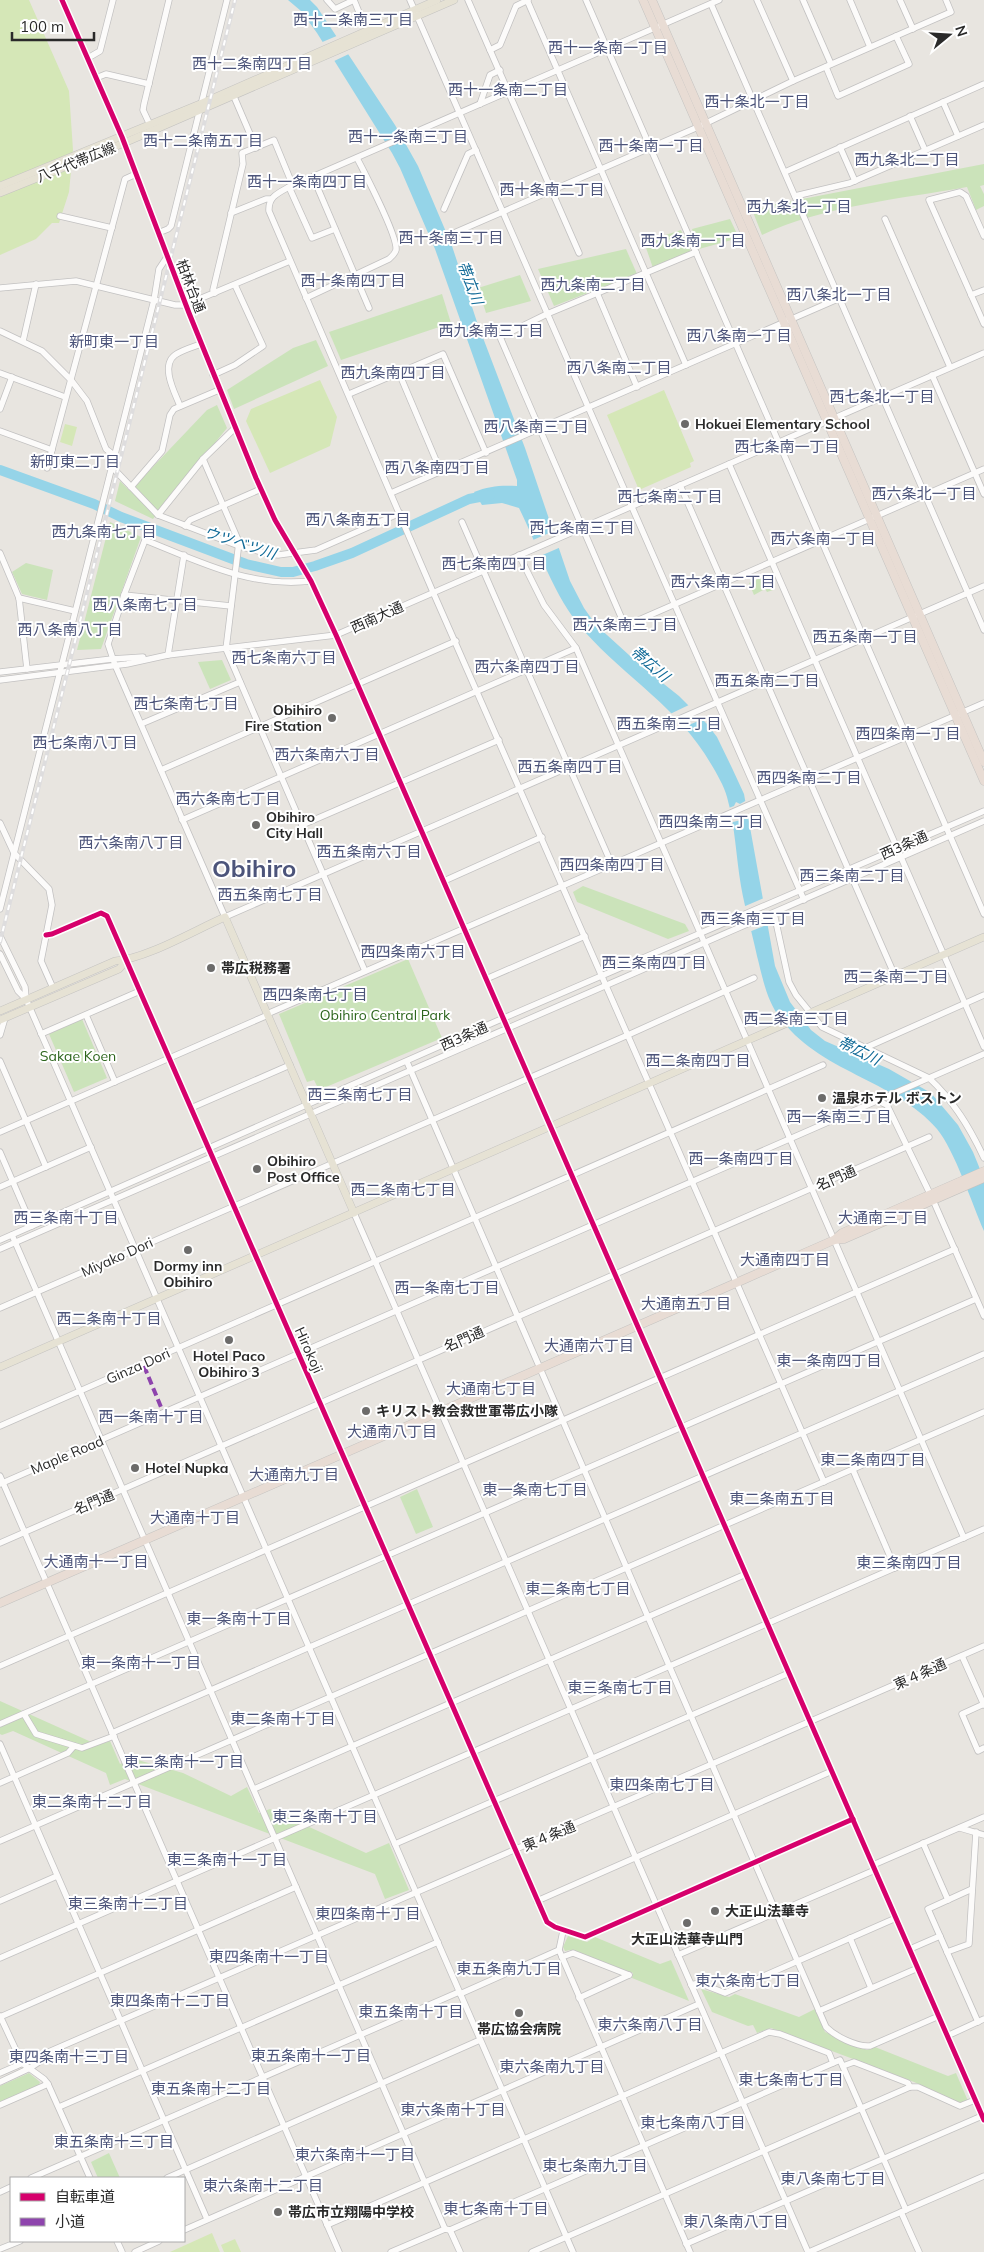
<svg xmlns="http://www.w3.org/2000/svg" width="984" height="2252" font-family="Mulish,'Noto Sans JP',sans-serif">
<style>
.green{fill:#cbe3ba}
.pitch{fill:#d5e7b7}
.water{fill:#95d4e8}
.pier{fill:#e8e5e0}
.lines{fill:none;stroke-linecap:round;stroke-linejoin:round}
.river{stroke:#95d4e8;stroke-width:10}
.minor-casing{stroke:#c2c1c1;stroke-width:7}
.major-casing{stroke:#c4c3c1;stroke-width:8}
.highway-casing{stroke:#c4c3c1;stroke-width:9}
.minor{stroke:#fcfbfa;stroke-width:5.5}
.major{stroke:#e6e2d4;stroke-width:7}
.highway{stroke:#e8dcd4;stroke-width:8}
.rail-casing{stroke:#deddde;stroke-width:4}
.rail{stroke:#fff;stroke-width:2;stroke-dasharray:5.5;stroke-linecap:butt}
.quiet{stroke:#8e44ad;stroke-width:4;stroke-dasharray:8 4;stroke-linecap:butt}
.cycleway-casing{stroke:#fff;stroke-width:8}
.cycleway{stroke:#d6006c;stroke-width:5}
.poi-dot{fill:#6c6b6a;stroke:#fff;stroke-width:2}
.labels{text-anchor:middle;stroke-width:4;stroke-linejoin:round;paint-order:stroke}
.street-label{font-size:14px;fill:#2a2a2a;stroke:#fff}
.poi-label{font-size:14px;font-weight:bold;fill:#2a2a2a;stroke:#fff;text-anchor:start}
.park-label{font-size:14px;fill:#2c651c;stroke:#fff}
.neighbourhood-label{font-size:15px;fill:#4c547a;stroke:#fff}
.water-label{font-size:15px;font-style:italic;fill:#116a97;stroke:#fff}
.town-label{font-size:24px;font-weight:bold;fill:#4c547a;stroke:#fff}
</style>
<rect width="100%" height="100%" fill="#e8e5e0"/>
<g class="green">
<path d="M984,164V185L980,186L984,194V206L976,210L967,187C900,199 823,206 762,235L753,212L771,205Z"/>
<path d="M730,219L739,238L699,249L692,229Z"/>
<path d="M681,230L691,252L653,268L644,242Z"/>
<path d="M626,249L637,274L554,306L538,269Z"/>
<path d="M520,275L531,301L486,313L478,288Z"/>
<path d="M442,294L451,323L341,360L329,332Z"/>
<path d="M316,340L328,366L234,409L227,390L293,348Z"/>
<path d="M217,405L227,428L153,519L115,501L120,481L130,491L207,410Z"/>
<path d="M110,522L141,537L101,649L77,650Z"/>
<path d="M26,563L53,570L47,600L22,594L12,572Z"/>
<path d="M767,575L773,590L767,592L765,589L754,595L749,583Z"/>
<path d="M222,660L231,680L210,689L198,662Z"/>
<path d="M583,886L685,924L689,931L668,939L577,902L573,892Z"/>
<path d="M408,959L442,1038L319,1090L314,1080L307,1082L279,1014Z"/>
<path d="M82,1019L107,1078L74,1092L49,1034Z"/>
<path d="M417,1489L433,1527L416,1534L400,1497Z"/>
<path d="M0,1701L98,1745L110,1741L120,1764L131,1758L183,1773L231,1796L247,1787L259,1813L270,1809L366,1853L389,1843L409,1890L385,1899L375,1874L125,1779L110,1785L106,1773L13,1731L2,1735L0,1734Z"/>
<path d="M568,1936L587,1942L595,1937L660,1964L671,1960L689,2001L632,1978L633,1973L570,1950L565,1951L563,1947Z"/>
<path d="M701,1989L729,1997L735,1994L799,2017L815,2009L825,2032L867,2050L875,2047L948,2076L956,2073L968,2101L960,2103L914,2082L771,2028L757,2033L753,2025L748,2026L712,2012Z"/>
<path d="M29,2073L40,2082L39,2085L0,2102V2086Z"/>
<path d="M109,2153L120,2178H98L91,2162Z"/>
</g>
<g class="pitch">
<path d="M0,0H29L69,91L73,150L69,192L59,223H52L36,239L0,255Z"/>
<path d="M320,380L337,417L330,446L270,473L246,421L251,409Z"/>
<path d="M664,390L694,461L690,463L691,467L639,490L607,415Z"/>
<path d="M65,424L77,427L72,446L60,442Z"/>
<path d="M212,2233L220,2252H170Z"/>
<path d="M235,2239L241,2252H224L221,2245Z"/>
</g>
<path class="water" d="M288,0H310L317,7L395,125L418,166L452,246L477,322L525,448L570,581L584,608L596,625L640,665L679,696L707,724L717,737L732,768L744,794L775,966L790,1002L811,1030L825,1041L889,1069L931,1093L958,1125L973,1152L984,1179V1231C972,1204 955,1151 937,1129C893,1078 818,1073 778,1015C766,998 762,975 757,956C752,932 745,909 741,886C736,856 735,825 727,797C724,786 717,774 711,764C679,708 626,678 584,631C553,596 540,550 519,508L502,503L482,505L474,492C489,486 501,485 517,486V480L435,249L400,168L392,153L317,33L301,11Z"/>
<g class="pier">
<path d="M339,35L351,53L332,62L320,43Z"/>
<path d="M556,530L561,547L538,557L533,540Z"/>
<path d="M691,704L705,718L682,728L670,714Z"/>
<path d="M747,800L750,813L742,817L741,820L729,823L726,809L734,806L736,802L740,804Z"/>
<path d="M764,898L769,924L749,932L743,907Z"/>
</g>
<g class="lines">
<path class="river" d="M0,470L94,504L121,517L246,564L281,572H293L315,566L352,553L469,499L490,495"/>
<g class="minor-casing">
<g id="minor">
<path d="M62,0L122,137L189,313L256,478L275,520L311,581L336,635L984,2120"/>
<path d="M327,0L335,9L354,0"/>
<path d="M354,0L363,22L375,17L379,26"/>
<path d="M410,0L804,900"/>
<path d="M468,0L579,253"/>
<path d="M527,0L686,365"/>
<path d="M586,0L984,914"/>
<path d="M719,0L289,187C278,193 268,197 269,211L433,592L824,1482"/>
<path d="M757,0L793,81"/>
<path d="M803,0L831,64"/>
<path d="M850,0L870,47"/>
<path d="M900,0L913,29"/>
<path d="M711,4L984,630"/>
<path d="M490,50L500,45L516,6L528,0"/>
<path d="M88,58L100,51L113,0"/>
<path d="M826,67L838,96L909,64L896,36"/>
<path d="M96,78L106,74L149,84"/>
<path d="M232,92L256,148"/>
<path d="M943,102L958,136"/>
<path d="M480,104L490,75L500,70"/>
<path d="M910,116L925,150"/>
<path d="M150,125L143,110L144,104L169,0"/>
<path d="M840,147L855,181"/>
<path d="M785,172L984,84"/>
<path d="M313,177L369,308"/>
<path d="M289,187L312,238L335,229"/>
<path d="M795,196L850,183L984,125"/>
<path d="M444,209L468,154L476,150"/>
<path d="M231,213L266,199H271"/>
<path d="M60,216L112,228"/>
<path d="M885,219L950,367"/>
<path d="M158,233L168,229L171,226L227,0"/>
<path d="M454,233L698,127L793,81L951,12L946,0"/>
<path d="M984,236L966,196L960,192L929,200L984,324"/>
<path d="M696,252L547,314L500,337L625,626L984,469"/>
<path d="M0,288L76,281L175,305H185L290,261"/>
<path d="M215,293L213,290L243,164L242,153L274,140L293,186"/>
<path d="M597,293L637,387"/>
<path d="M971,295L984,290"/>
<path d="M306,298L389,259C392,256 395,254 396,250C398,236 365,174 357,158"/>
<path d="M0,331L42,351L71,380L87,401L106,449L115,456"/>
<path d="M23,341L36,284"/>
<path d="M0,373L65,397"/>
<path d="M399,373L441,472"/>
<path d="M213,375L235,365L263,346L235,285"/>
<path d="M932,375L984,494"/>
<path d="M349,394L443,354L486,453"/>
<path d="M180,406C175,393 160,366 175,355C182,350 193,347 201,344"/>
<path d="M0,409L12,377"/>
<path d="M0,431L52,450"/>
<path d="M203,459L239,542L226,649L365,971"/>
<path d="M729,464L984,1047"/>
<path d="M112,467L158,515L239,546L269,554L278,555L316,550L400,513"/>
<path d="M47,468L125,179L136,174"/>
<path d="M680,485L895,976"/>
<path d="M131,487L162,451L170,415L174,409L219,390"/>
<path d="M391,493L840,298"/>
<path d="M158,515L203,459L235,428"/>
<path d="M462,522L612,865"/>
<path d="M185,526L190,520L261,489"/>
<path d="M0,553L19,598L27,669"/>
<path d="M519,555L544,605L576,648L964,1538"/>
<path d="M311,581C250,588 200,562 145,540L124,595L108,644L115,665L225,917L984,586"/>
<path d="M124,595L231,606"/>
<path d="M19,598L75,611"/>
<path d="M168,655L184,555"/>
<path d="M0,672L112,659L143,657"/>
<path d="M0,680L127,664L168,655L336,635L984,353"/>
<path d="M141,724L240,682"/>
<path d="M161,770L456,641"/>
<path d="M182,820L576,648"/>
<path d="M0,823L14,853L49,889L52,905L41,961L53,988"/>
<path d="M302,825L499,740"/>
<path d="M444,881L542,837"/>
<path d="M0,909L154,300L159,269L167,257"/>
<path d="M774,913L789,982L796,995L822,1027L929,1078C954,1101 970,1128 984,1158"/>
<path d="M46,935L52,934L101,913L107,916L547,1922L555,1927L585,1937L853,1819"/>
<path d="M0,936L25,987L26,999L573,2252"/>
<path d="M0,954L18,991L26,999"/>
<path d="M486,979L585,936"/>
<path d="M267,1014L984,703"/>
<path d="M86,1015L115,1082"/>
<path d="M41,1034L140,991"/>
<path d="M0,1035L5,1018"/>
<path d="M865,1048L984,995"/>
<path d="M0,1061L46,1167"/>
<path d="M407,1062L826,2027C835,2036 856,2047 870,2046L939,2016"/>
<path d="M878,1101L887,1105L933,1200L984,1316"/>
<path d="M191,1108L290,1065"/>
<path d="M0,1132L268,1015"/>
<path d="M0,1152L32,1226"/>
<path d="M0,1187L91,1147"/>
<path d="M354,1213L808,2252"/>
<path d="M12,1235L445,2229"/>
<path d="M0,1240L490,1024L984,811"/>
<path d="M0,1249L984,821"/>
<path d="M0,1308L628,1035L754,978"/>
<path d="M0,1426L823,1065"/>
<path d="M853,1470L895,1568"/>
<path d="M0,1476L339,2252"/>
<path d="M0,1484L984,1054"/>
<path d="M0,1543L929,1137"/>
<path d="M962,1656L984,1705"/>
<path d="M0,1666L955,1249"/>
<path d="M984,1704L962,1714L978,1751L984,1748"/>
<path d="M24,1714L36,1734L82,1748L114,1736"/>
<path d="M0,1724L976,1299"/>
<path d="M112,1733L984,1354"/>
<path d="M0,1744L207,2219"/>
<path d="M0,1783L68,1753L74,1746"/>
<path d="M254,1789L746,1574"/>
<path d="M960,1828L984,1835"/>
<path d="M0,1841L984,1412"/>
<path d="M923,1843L948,1900"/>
<path d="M395,1844L789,1673"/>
<path d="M873,1865L984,1817"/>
<path d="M972,1889L928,1909L978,2022"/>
<path d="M0,1901L57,1876"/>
<path d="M537,1901L832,1771"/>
<path d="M563,1931L559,1950L690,2252"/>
<path d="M850,1938L871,1988"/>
<path d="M910,1949L940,1936"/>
<path d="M947,1952L969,1944L976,1832"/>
<path d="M678,1955L875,1870"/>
<path d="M562,1957L573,1953L629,1975"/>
<path d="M0,1958L984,1529"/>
<path d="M691,1985L699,1983L725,1993L896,1918"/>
<path d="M460,1994L559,1950"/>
<path d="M579,1998L629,1975"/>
<path d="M819,2011L918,1968"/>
<path d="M0,2016L22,2063L44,2079L48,2084L90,2178"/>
<path d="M0,2017L296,1887"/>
<path d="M947,2036L984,2019"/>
<path d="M843,2066L854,2062L908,2083L910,2087"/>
<path d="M0,2073L984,1646"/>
<path d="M0,2082L30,2068L51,2054"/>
<path d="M0,2105L48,2084"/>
<path d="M59,2107L438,1942"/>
<path d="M31,2178L459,1992"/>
<path d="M167,2178L480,2040"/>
<path d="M0,2192L11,2187"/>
<path d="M901,2212L919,2252"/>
<path d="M327,2225L769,2032L780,2034L829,2053L833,2063"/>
<path d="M184,2230L699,2004"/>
<path d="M450,2230L460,2252"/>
<path d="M117,2241L122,2252"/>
<path d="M686,2244L982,2116"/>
<path d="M0,2249L20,2241"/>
<path d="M135,2252L159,2241"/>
<path d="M391,2252L445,2229L450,2230L840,2060L906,2210"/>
<path d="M532,2252L910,2087H918L960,2106L975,2100"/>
<path d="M809,2252L984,2176"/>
</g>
</g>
<g class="major-casing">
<g id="major">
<path d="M0,186L200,104L437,0"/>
<path d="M0,193L124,143L454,0"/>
<path d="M0,1011L115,961C146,959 195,930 225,917L354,1213"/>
<path d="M0,1020L119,969L127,960"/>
<path d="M0,1367L984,937"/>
</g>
</g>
<g class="highway-casing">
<g id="highway">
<path d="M643,0L984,781"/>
<path d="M652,0L984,762"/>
<path d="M834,1240L842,1233L984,1171"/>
<path d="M0,1603L745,1279L834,1240L844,1239L984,1178"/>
</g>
</g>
<use href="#minor" class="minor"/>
<use href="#major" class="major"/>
<use href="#highway" class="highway"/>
<g class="rail-casing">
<path id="rail" d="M0,942L235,0"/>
</g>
<use href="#rail" class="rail"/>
<path class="quiet" d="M144,1366L161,1407"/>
<g class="cycleway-casing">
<g id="cycleway">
<path d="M62,0L122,137L189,313L256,478L275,520L311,581L336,635L984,2120"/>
<path d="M46,935L52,934L101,913L107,916L547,1922L555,1927L585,1937L853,1819"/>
</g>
</g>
<use href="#cycleway" class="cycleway"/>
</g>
<g class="poi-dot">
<circle cx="685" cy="424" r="5"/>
<circle cx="332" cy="718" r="5"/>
<circle cx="256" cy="825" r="5"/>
<circle cx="211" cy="968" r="5"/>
<circle cx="822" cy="1098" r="5"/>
<circle cx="257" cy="1169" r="5"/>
<circle cx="188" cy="1250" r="5"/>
<circle cx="229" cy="1340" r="5"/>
<circle cx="366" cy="1411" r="5"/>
<circle cx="135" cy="1468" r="5"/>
<circle cx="715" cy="1911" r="5"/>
<circle cx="687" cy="1923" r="5"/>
<circle cx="519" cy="2013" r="5"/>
<circle cx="278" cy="2212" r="5"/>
</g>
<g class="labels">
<g class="street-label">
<text transform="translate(76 162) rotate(-22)" y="5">八千代帯広線</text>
<text transform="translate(191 286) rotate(69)" y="5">柏林台通</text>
<text transform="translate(377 617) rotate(-24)" y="5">西南大通</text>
<text transform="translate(904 845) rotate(-24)" y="5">西3条通</text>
<text transform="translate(464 1036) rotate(-24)" y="5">西3条通</text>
<text transform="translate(836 1178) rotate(-24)" y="5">名門通</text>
<text transform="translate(117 1257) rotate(-24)" y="5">Miyako Dori</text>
<text transform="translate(464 1339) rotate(-24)" y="5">名門通</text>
<text transform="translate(309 1350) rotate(66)" y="5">Hirokoji</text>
<text transform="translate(138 1366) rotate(-24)" y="5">Ginza Dori</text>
<text transform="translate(67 1455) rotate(-23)" y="5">Maple Road</text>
<text transform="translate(94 1502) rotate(-23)" y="5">名門通</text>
<text transform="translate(920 1674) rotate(-24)" y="5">東４条通</text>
<text transform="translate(549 1836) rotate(-23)" y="5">東４条通</text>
</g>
<g class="poi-label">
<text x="695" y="429">Hokuei Elementary School</text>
<text x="322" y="715" text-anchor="end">Obihiro<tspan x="322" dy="16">Fire Station</tspan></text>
<text x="266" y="822">Obihiro<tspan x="266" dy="16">City Hall</tspan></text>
<text x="221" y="973">帯広税務署</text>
<text x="832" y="1103">温泉ホテル ボストン</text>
<text x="267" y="1166">Obihiro<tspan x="267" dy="16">Post Office</tspan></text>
<text x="188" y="1271" text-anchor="middle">Dormy inn<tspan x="188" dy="16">Obihiro</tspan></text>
<text x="229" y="1361" text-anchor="middle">Hotel Paco<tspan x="229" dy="16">Obihiro 3</tspan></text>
<text x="376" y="1416">キリスト教会救世軍帯広小隊</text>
<text x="145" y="1473">Hotel Nupka</text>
<text x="725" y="1916">大正山法華寺</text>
<text x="687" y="1944" text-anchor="middle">大正山法華寺山門</text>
<text x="519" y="2034" text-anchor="middle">帯広協会病院</text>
<text x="288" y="2217">帯広市立翔陽中学校</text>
</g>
<g class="park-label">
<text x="385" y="1020">Obihiro Central Park</text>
<text x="78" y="1061">Sakae Koen</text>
</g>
<g class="neighbourhood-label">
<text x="353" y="25">西十二条南三丁目</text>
<text x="608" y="53">西十一条南一丁目</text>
<text x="252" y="69">西十二条南四丁目</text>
<text x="508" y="95">西十一条南二丁目</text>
<text x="757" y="107">西十条北一丁目</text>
<text x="408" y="142">西十一条南三丁目</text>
<text x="203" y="146">西十二条南五丁目</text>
<text x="651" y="151">西十条南一丁目</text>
<text x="907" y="165">西九条北二丁目</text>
<text x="307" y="187">西十一条南四丁目</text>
<text x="552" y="195">西十条南二丁目</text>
<text x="799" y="212">西九条北一丁目</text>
<text x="451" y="243">西十条南三丁目</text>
<text x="693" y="246">西九条南一丁目</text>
<text x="353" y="286">西十条南四丁目</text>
<text x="593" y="290">西九条南二丁目</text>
<text x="839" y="300">西八条北一丁目</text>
<text x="491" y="336">西九条南三丁目</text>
<text x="739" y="341">西八条南一丁目</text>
<text x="114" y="347">新町東一丁目</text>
<text x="619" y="373">西八条南二丁目</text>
<text x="393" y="378">西九条南四丁目</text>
<text x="882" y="402">西七条北一丁目</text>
<text x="536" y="432">西八条南三丁目</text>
<text x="787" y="452">西七条南一丁目</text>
<text x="75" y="467">新町東二丁目</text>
<text x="437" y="473">西八条南四丁目</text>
<text x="924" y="499">西六条北一丁目</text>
<text x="670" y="502">西七条南二丁目</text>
<text x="358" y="525">西八条南五丁目</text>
<text x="582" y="533">西七条南三丁目</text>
<text x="104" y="537">西九条南七丁目</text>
<text x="823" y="544">西六条南一丁目</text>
<text x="494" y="569">西七条南四丁目</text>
<text x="723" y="587">西六条南二丁目</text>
<text x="145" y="610">西八条南七丁目</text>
<text x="625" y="630">西六条南三丁目</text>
<text x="70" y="635">西八条南八丁目</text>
<text x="865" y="642">西五条南一丁目</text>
<text x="284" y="663">西七条南六丁目</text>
<text x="527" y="672">西六条南四丁目</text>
<text x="767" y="686">西五条南二丁目</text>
<text x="186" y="709">西七条南七丁目</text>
<text x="669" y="729">西五条南三丁目</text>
<text x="908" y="739">西四条南一丁目</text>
<text x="85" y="748">西七条南八丁目</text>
<text x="327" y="760">西六条南六丁目</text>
<text x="570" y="772">西五条南四丁目</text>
<text x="809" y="783">西四条南二丁目</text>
<text x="228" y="804">西六条南七丁目</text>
<text x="711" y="827">西四条南三丁目</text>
<text x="131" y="848">西六条南八丁目</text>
<text x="369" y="857">西五条南六丁目</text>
<text x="612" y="870">西四条南四丁目</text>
<text x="852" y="881">西三条南二丁目</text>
<text x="270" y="900">西五条南七丁目</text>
<text x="753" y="924">西三条南三丁目</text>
<text x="413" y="957">西四条南六丁目</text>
<text x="654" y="968">西三条南四丁目</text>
<text x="896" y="982">西二条南二丁目</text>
<text x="315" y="1000">西四条南七丁目</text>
<text x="796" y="1024">西二条南三丁目</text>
<text x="698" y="1066">西二条南四丁目</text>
<text x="360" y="1100">西三条南七丁目</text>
<text x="839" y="1122">西一条南三丁目</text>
<text x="741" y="1164">西一条南四丁目</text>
<text x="403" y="1195">西二条南七丁目</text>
<text x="66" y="1223">西三条南十丁目</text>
<text x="883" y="1223">大通南三丁目</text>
<text x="785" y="1265">大通南四丁目</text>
<text x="447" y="1293">西一条南七丁目</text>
<text x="686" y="1309">大通南五丁目</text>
<text x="109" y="1324">西二条南十丁目</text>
<text x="589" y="1351">大通南六丁目</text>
<text x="829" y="1366">東一条南四丁目</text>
<text x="491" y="1394">大通南七丁目</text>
<text x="151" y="1422">西一条南十丁目</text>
<text x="392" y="1437">大通南八丁目</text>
<text x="873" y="1465">東二条南四丁目</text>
<text x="294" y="1480">大通南九丁目</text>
<text x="535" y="1495">東一条南七丁目</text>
<text x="782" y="1504">東二条南五丁目</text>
<text x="195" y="1523">大通南十丁目</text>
<text x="96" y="1567">大通南十一丁目</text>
<text x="909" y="1568">東三条南四丁目</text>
<text x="578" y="1594">東二条南七丁目</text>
<text x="239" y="1624">東一条南十丁目</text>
<text x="141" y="1668">東一条南十一丁目</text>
<text x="620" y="1693">東三条南七丁目</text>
<text x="283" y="1724">東二条南十丁目</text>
<text x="184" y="1767">東二条南十一丁目</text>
<text x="662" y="1790">東四条南七丁目</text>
<text x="92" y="1807">東二条南十二丁目</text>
<text x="325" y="1822">東三条南十丁目</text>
<text x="227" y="1865">東三条南十一丁目</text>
<text x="128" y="1909">東三条南十二丁目</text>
<text x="368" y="1919">東四条南十丁目</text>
<text x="269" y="1962">東四条南十一丁目</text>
<text x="509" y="1974">東五条南九丁目</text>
<text x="748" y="1986">東六条南七丁目</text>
<text x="170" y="2006">東四条南十二丁目</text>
<text x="411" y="2017">東五条南十丁目</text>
<text x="650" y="2030">東六条南八丁目</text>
<text x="311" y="2061">東五条南十一丁目</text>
<text x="69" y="2062">東四条南十三丁目</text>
<text x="552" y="2072">東六条南九丁目</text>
<text x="791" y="2085">東七条南七丁目</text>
<text x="211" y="2094">東五条南十二丁目</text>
<text x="453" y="2115">東六条南十丁目</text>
<text x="693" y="2128">東七条南八丁目</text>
<text x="114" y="2147">東五条南十三丁目</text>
<text x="355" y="2160">東六条南十一丁目</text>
<text x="595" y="2171">東七条南九丁目</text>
<text x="833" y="2184">東八条南七丁目</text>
<text x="263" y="2191">東六条南十二丁目</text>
<text x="496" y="2214">東七条南十丁目</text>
<text x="736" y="2227">東八条南八丁目</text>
</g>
<g class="water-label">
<text transform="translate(470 283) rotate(69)" y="5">帯広川</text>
<text transform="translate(240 543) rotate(18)" y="5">ウツベツ川</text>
<text transform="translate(650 664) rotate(41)" y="5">帯広川</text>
<text transform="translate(859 1051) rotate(27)" y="5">帯広川</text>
</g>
<g class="town-label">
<text x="254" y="877">Obihiro</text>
</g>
</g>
<rect x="10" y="2177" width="175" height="65" fill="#ffffff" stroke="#aaaaaa"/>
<rect x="20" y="2193" width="25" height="8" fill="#d6006c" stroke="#aaaaaa"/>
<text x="55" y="2202" font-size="15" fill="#2a2a2a">自転車道</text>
<rect x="20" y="2218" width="25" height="8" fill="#8e44ad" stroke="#aaaaaa"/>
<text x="55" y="2227" font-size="15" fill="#2a2a2a">小道</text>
<g transform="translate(949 35) rotate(72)" stroke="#ffffff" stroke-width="4" paint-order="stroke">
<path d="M0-4L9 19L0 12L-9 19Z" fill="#2a2a2a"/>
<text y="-8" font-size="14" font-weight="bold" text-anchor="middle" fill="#2a2a2a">N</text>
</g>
<path d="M12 32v8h82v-8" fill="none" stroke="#2a2a2a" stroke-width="2.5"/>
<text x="20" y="32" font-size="15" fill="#2a2a2a" stroke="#ffffff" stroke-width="4" paint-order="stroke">100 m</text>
</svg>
